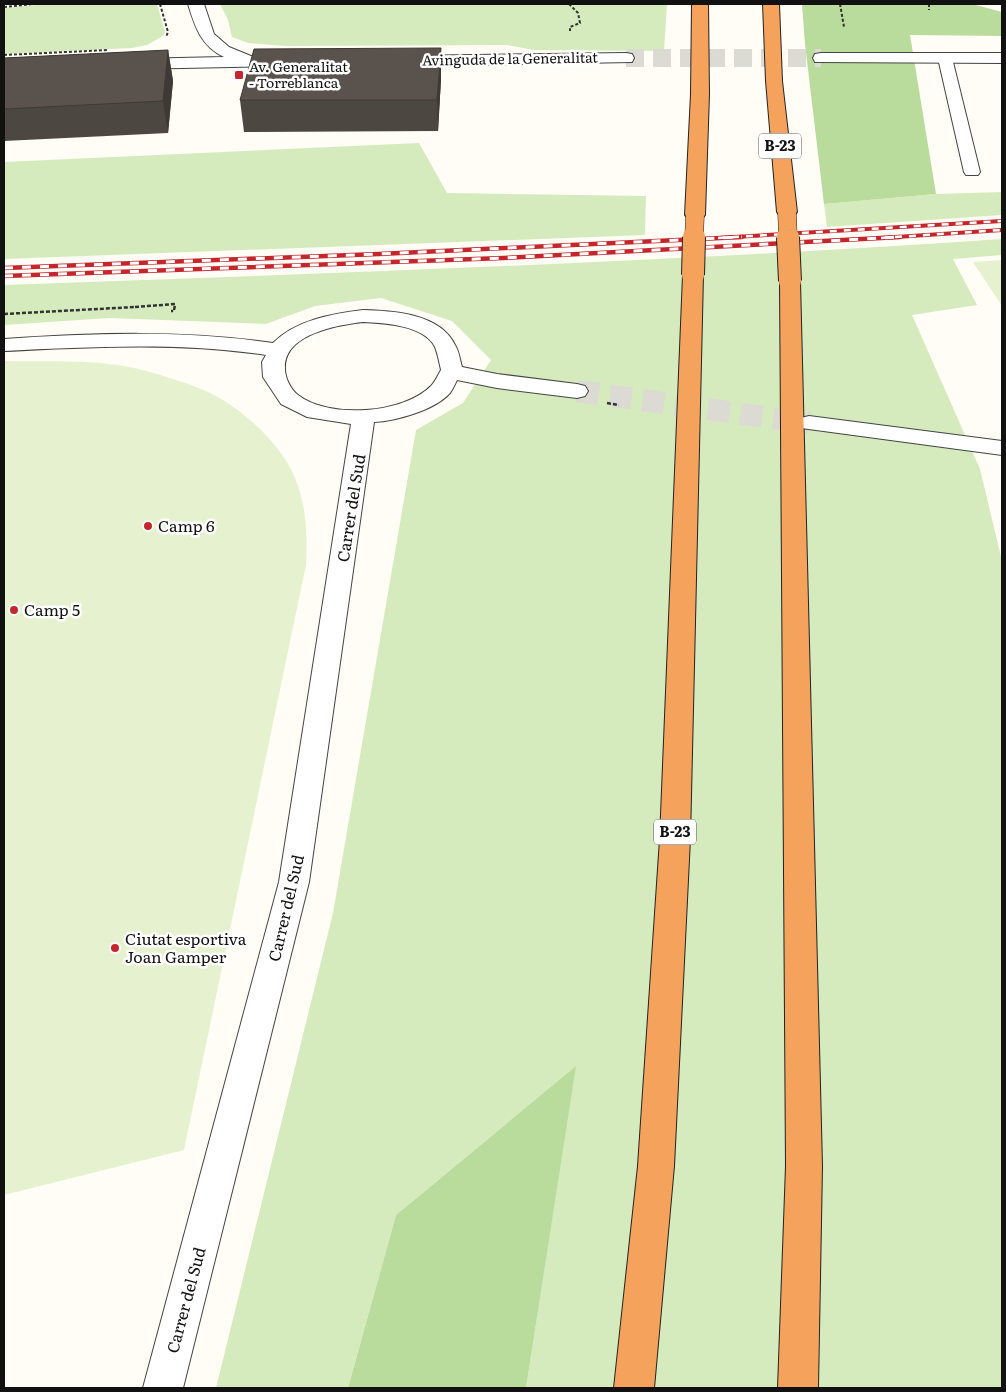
<svg xmlns="http://www.w3.org/2000/svg" width="1006" height="1392" font-family="Literata,serif">
<style>
.green{fill:#d5ebbd}
.forest{fill:#b9dc9c}
.pitch{fill:#e6f2cf}
.lines{fill:none;stroke-linecap:round;stroke-linejoin:round}
.minor-tunnel-far1{stroke:#dbdad3;stroke-width:18;stroke-dasharray:18 9;stroke-linecap:butt}
.minor-tunnel{stroke:#dbdad3;stroke-width:22;stroke-dasharray:22 11;stroke-linecap:butt}
.service-casing{stroke:#444;stroke-width:2}
.minor-casing{stroke:#444;stroke-width:2}
.motorway-casing{stroke:#222;stroke-width:2}
.path-far1{stroke:#333;stroke-width:2;stroke-dasharray:3 2;stroke-linecap:butt}
.path{stroke:#333;stroke-width:2.5;stroke-dasharray:4 2;stroke-linecap:butt}
.service{fill:#fff;fill-rule:evenodd}
.minor{fill:#fff;fill-rule:evenodd}
.motorway{fill:#f5a25d;fill-rule:evenodd}
.rail-far1-casing{stroke:#c4262e;stroke-width:4}
.rail-casing{stroke:#c4262e;stroke-width:4.5}
.rail-far1{stroke:#fff;stroke-width:2.5;stroke-dasharray:7;stroke-linecap:butt}
.rail{stroke:#fff;stroke-width:3;stroke-dasharray:9;stroke-linecap:butt}
.motorway-bridge-far1-casing{stroke:#222;stroke-width:19;stroke-linecap:butt}
.motorway-bridge-casing{stroke:#222;stroke-width:24;stroke-linecap:butt}
.motorway-bridge-far1{stroke:#f5a25d;stroke-width:18}
.motorway-bridge{stroke:#f5a25d;stroke-width:22}
.wall{fill:#4d4742}
.shaded-wall{fill:#3f3936}
.building{fill:#5a524d;stroke:#3f3936}
.poi-dot{fill:#c4262e;stroke:#fff;stroke-width:2}
.labels{text-anchor:middle;stroke-width:5;stroke-linejoin:round;paint-order:stroke}
.far-street-label{font-size:14px;fill:#111;stroke:#fff}
.far-poi-label{font-size:14px;fill:#111;stroke:#fff;text-anchor:start}
.shield{fill:#fff;stroke:#585858;stroke-width:1}
.shield-label{font-size:15px;font-weight:bold;fill:#111}
.street-label{font-size:16px;fill:#111;stroke:#fff}
.poi-label{font-size:16px;fill:#111;stroke:#fff;text-anchor:start}
</style>
<rect width="100%" height="100%" fill="#fffdf5"/>
<g class="green">
<path d="M46,4H157L165,32L163,36L147,45L132,48L4,54V8Z"/>
<path d="M220,4H667L664,51L534,50L507,45L285,46L248,43L232,37L228,20Z"/>
<path d="M419,143L447,193L646,196L645,235L4,259V162Z"/>
<path d="M1002,192V215L827,227L824,204L936,194Z"/>
<path d="M1002,239V255L953,259L977,305L912,315L980,469L1002,561V1388H526L575,1067L396,1215L348,1388H216L333,913L416,430L463,403L491,360L452,321L381,298L315,306L266,324L109,318L4,325V285C337,273 670,262 1002,239Z"/>
</g>
<g class="forest">
<path d="M802,4H972L1002,12V36L910,35L936,194L824,204L805,44Z"/>
<path d="M576,1066L526,1388H348L396,1215Z"/>
</g>
<g class="pitch">
<path d="M1002,260V306L973,262Z"/>
<path d="M4,361C45,362 88,359 129,367C149,371 189,383 208,392C244,409 287,449 298,486C307,513 307,537 306,565L184,1150L4,1195Z"/>
</g>
<g class="lines">
<path class="minor-tunnel-far1" d="M626,58H821"/>
<path class="minor-tunnel" d="M577,391L809,423"/>
<g class="service-casing">
<path id="service" d="M945,54L950,55L952,58L980,172L978,175H966L964,172L938,58L940,55Z"/>
</g>
<g class="minor-casing">
<g id="minor">
<path d="M188,4H204L214,34L229,47L251,56L293,57L295,61L293,65L287,66L133,69L127,68L125,64L127,60L133,59L224,57C201,46 195,27 188,4Z"/>
<path d="M626,53L632,54L634,58L632,62L403,66L397,65L395,61L397,57L403,56Z"/>
<path d="M821,53H1002V63L815,62L813,58L815,54Z"/>
<path d="M363,310C393,311 440,313 455,345C459,351 460,360 462,367L497,374L577,384L585,386L588,391L585,396L577,398L497,388L457,380C455,384 453,389 450,393C435,410 396,421 374,422L309,882L183,1388H143L279,882L351,424L307,417L281,404L263,377L262,362L266,355C179,342 91,347 4,351V339C94,333 184,330 273,343C296,320 331,314 363,310ZM363,322C384,323 424,325 435,347C438,354 439,362 441,370C438,375 435,382 431,386C403,414 329,419 298,395C290,389 285,377 285,369C283,334 338,325 363,322Z"/>
<path d="M809,416L1002,441V455L801,428L798,423L801,418Z"/>
</g>
</g>
<g class="motorway-casing">
<g id="motorway">
<path d="M692,4H708L709,94L705,215L702,219L695,221L688,219L685,215L691,94Z"/>
<path d="M763,4H779L782,81L797,212L794,216L787,218L780,216L777,212L766,81Z"/>
<path d="M693,269L700,271L703,275L690,839L674,1166L654,1388H614L638,1166L660,839L683,275L686,271Z"/>
<path d="M790,275L797,277L800,281L822,1166L818,1388H778L786,1166L780,281L783,277Z"/>
</g>
</g>
<g class="path-far1">
<path d="M160,4L168,32L166,37"/>
<path d="M569,4L578,13L580,23L570,27V31"/>
<path d="M840,4L844,27"/>
<path d="M929,4V10"/>
<path d="M4,7L33,4"/>
<path d="M4,55L108,50"/>
</g>
<g class="path">
<path d="M135,307L175,304L174,311H171"/>
<path d="M4,314L135,307"/>
<path d="M607,403L619,405"/>
</g>
<use href="#service" class="service"/>
<use href="#minor" class="minor"/>
<use href="#motorway" class="motorway"/>
<g class="rail-far1-casing">
<g id="rail-far1">
<path d="M718,238L1002,221"/>
<path d="M881,238L1002,230"/>
</g>
</g>
<g class="rail-casing">
<g id="rail">
<path d="M4,268L379,254L742,237"/>
<path d="M4,276L503,258L900,237"/>
</g>
</g>
<use href="#rail-far1" class="rail-far1"/>
<use href="#rail" class="rail"/>
<g class="motorway-bridge-far1-casing">
<g id="motorway-bridge-far1">
<path d="M787,212L788,238"/>
<path d="M694,238L695,215"/>
</g>
</g>
<g class="motorway-bridge-casing">
<g id="motorway-bridge">
<path d="M788,237L790,281"/>
<path d="M693,275L694,237"/>
</g>
</g>
<use href="#motorway-bridge-far1" class="motorway-bridge-far1"/>
<use href="#motorway-bridge" class="motorway-bridge"/>
</g>
<g class="wall">
<path d="M441,48V79L438,131L244,132L240,100Z"/>
<path d="M168,50L173,81L168,133L4,141V58Z"/>
</g>
<g class="shaded-wall">
<path d="M441,48V79L438,131L437,100Z"/>
<path d="M168,50L173,81L168,133L163,101Z"/>
</g>
<g class="building">
<path d="M441,48L437,100H240L254,49Z"/>
<path d="M168,50L163,101L4,109V58Z"/>
</g>
<g class="poi-dot">
<rect x="234" y="70" width="10" height="10" rx="2.5"/>
<circle cx="148" cy="526" r="5"/>
<circle cx="14" cy="610" r="5"/>
<circle cx="115" cy="948" r="5"/>
</g>
<g class="labels">
<g class="far-street-label">
<text transform="translate(510 59) rotate(-1)" y="5">Avinguda de la Generalitat</text>
</g>
<g class="far-poi-label">
<text x="249" y="72">Av. Generalitat<tspan x="249" dy="16">- Torreblanca</tspan></text>
</g>
<g class="shield">
<rect x="759" y="133.5" width="42" height="25" rx="4"/>
<rect x="654" y="819.5" width="42" height="25" rx="4"/>
</g>
<g class="shield-label">
<text x="780" y="151">B-23</text>
<text x="675" y="837">B-23</text>
</g>
<g class="street-label">
<text transform="translate(351 508) rotate(-81)" y="6">Carrer del Sud</text>
<text transform="translate(286 908) rotate(-77)" y="6">Carrer del Sud</text>
<text transform="translate(186 1300) rotate(-75)" y="6">Carrer del Sud</text>
</g>
<g class="poi-label">
<text x="158" y="532">Camp 6</text>
<text x="24" y="616">Camp 5</text>
<text x="125" y="945">Ciutat esportiva<tspan x="125" dy="18">Joan Gamper</tspan></text>
</g>
</g>
<rect width="1006" height="1392" fill="none" stroke="#111111" stroke-width="10"/>
</svg>
